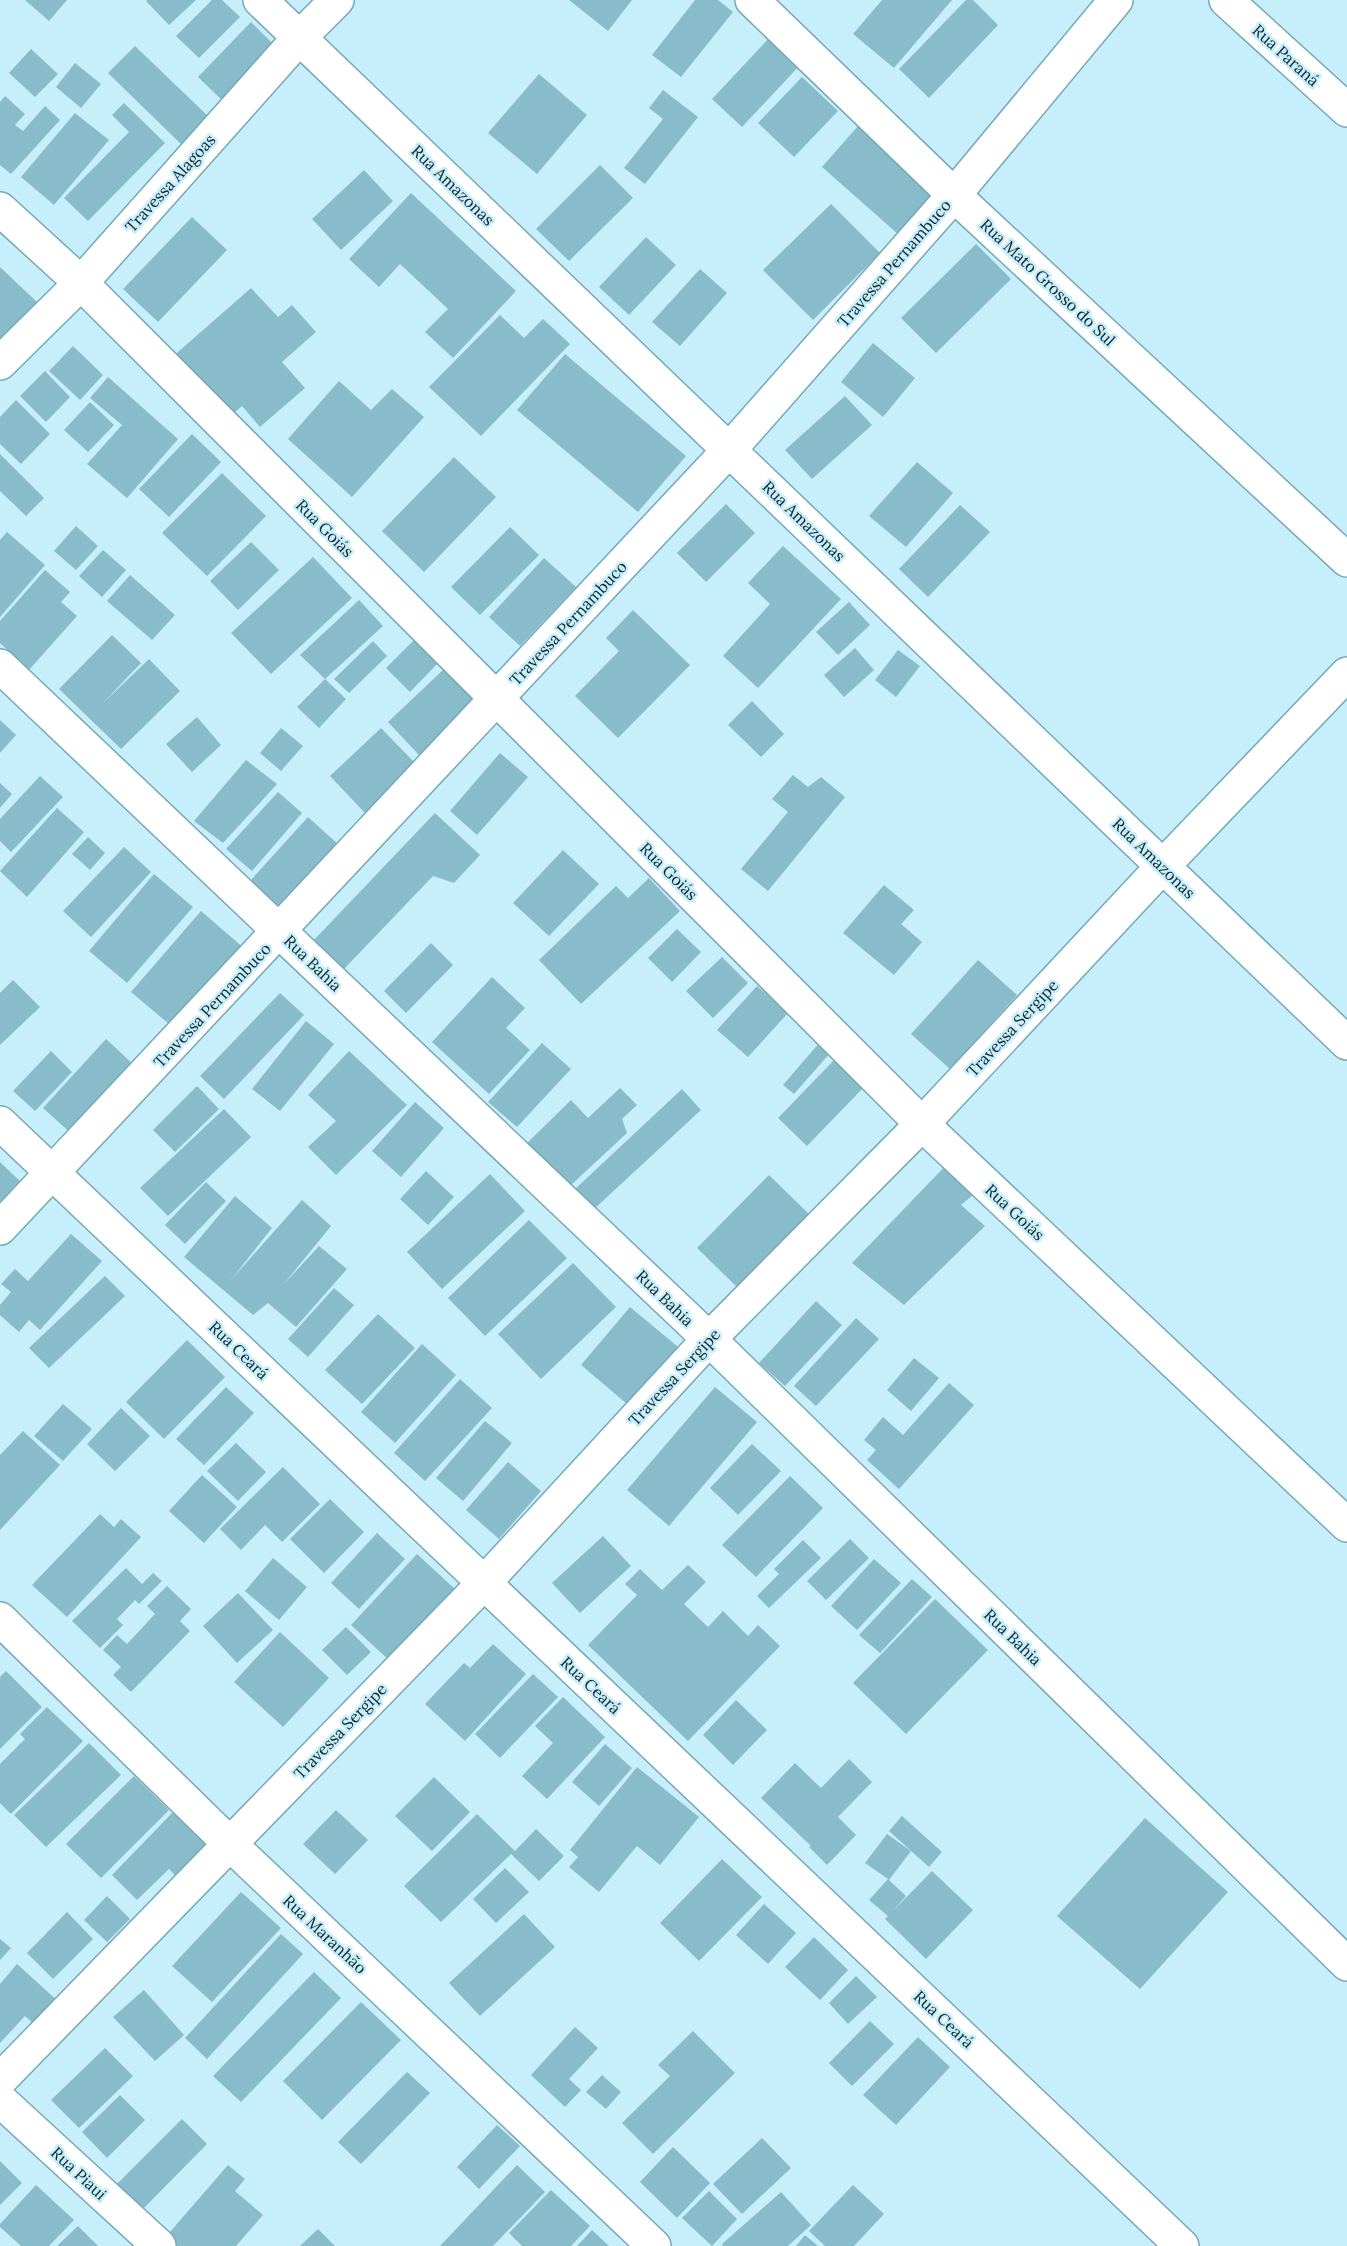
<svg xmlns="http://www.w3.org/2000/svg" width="1347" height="2246" font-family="Lora,serif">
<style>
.building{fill:#89bcca}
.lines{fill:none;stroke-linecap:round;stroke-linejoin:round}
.minor-casing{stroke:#76a9b6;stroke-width:36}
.minor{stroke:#fff;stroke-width:33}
.labels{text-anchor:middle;stroke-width:5;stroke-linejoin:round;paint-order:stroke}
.street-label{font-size:16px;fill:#11262b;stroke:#c6effb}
</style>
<rect width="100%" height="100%" fill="#c6effb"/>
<g class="building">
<path d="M25,0H67L49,21Z"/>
<path d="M147,0H196L169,25L146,1Z"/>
<path d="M212,0H222L240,17L199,58L176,36Z"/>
<path d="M569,0H632L608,31Z"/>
<path d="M695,0H718L733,12L681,77L652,55Z"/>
<path d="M882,0H952L894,68L853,34Z"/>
<path d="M966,0H973L998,25L929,98L899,69Z"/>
<path d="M251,22L278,49L225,103L198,77Z"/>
<path d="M771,36L801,64L742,127L712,99Z"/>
<path d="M135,46L210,118L183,146L108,73Z"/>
<path d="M31,49L58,74L35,97L9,73Z"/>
<path d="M75,63L101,84L81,108L56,87Z"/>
<path d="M539,74L587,115L537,174L488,133Z"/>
<path d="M802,77L838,111L794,157L758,123Z"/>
<path d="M663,90L698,117L645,184L624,168L663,119L649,108Z"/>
<path d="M5,96L25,114L15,125L23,131L45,106L60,120L11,174L0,165V102Z"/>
<path d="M124,103L165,143L88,221L64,198L129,132L112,115Z"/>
<path d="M75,113L109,140L54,205L21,177Z"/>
<path d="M858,126L936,194L899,235L822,167Z"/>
<path d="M600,165L633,198L569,261L536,229Z"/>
<path d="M364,170L393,201L341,250L312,219Z"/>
<path d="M411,193L516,291L453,358L425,332L448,309L400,264L379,287L349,259Z"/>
<path d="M831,204L880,253L813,320L763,270Z"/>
<path d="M192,217L227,250L158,322L123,289Z"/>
<path d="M646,237L676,265L629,315L599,287Z"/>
<path d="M976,244L1011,279L936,353L901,318Z"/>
<path d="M0,267L38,303L0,343Z"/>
<path d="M700,269L727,293L680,346L652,322Z"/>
<path d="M251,288L278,317L292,305L316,332L282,362L305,388L260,427L242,406L225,421L170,359Z"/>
<path d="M500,315L524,338L543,319L570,344L481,436L429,387Z"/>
<path d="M873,343L915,378L883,417L841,382Z"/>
<path d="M73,346L103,375L80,400L49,371Z"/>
<path d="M565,354L686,456L638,512L517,410Z"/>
<path d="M45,371L70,397L46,422L20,396Z"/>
<path d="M108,377L178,439L127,498L87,464L122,425L90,398Z"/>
<path d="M339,381L371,410L392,389L424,417L352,497L288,439Z"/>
<path d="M845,396L872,425L812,479L785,450Z"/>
<path d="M16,400L50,434L21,464L0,444V417Z"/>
<path d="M90,402L114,425L88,452L64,430Z"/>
<path d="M192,434L221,462L169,517L139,489Z"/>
<path d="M0,454L44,498L26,516L0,491Z"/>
<path d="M454,457L496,497L424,572L382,531Z"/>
<path d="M917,462L953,493L906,547L869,516Z"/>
<path d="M222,473L266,516L207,576L162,533Z"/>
<path d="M726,504L755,533L706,582L677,553Z"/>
<path d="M960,505L990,532L928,597L899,569Z"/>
<path d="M76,526L98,546L76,570L54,551Z"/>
<path d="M510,527L539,555L480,615L451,587Z"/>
<path d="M7,532L45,565L0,617V540Z"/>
<path d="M251,542L279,570L238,610L210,581Z"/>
<path d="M783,546L841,599L758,688L723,656L770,604L748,583Z"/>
<path d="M103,550L126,570L102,597L79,576Z"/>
<path d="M313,557L352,598L271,674L231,633Z"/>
<path d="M544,558L576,587L520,646L489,617Z"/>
<path d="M45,570L70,592L61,602L77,616L29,670L0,643V621Z"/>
<path d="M130,575L175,615L152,640L107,601Z"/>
<path d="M359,600L383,626L325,679L300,655Z"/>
<path d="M849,602L870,625L838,655L816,632Z"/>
<path d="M633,610L690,665L618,738L575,696L619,651L606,638Z"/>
<path d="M112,635L141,663L103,703L149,659L180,691L121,749L59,689Z"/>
<path d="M417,637L440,661L410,692L386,668Z"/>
<path d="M373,641L387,656L349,693L334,679Z"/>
<path d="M855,648L874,670L844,697L824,675Z"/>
<path d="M898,650L920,666L896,697L875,680Z"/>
<path d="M444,669L476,702L419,755L388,722Z"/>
<path d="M325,679L346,699L319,728L297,707Z"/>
<path d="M752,701L784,734L761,757L728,725Z"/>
<path d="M197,717L221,745L192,772L166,744Z"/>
<path d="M0,720L16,735L0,753Z"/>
<path d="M281,728L303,746L281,771L260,753Z"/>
<path d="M381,728L416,764L365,813L330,776Z"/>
<path d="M500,753L528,777L477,835L450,811Z"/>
<path d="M246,760L277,784L223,843L194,821Z"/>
<path d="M793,775L808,787L821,777L845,797L768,891L741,869L788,812L772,799Z"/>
<path d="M40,776L63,797L11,852L0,841V819Z"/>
<path d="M0,783L12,794L0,808Z"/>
<path d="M278,792L302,813L252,871L226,849Z"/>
<path d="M57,808L84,832L27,897L0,871Z"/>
<path d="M435,813L480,855L454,883L433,876L344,969L313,941Z"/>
<path d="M308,817L339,845L281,909L250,881Z"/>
<path d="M88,837L105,853L90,870L72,854Z"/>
<path d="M124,847L151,872L91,937L63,911Z"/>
<path d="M563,850L599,884L549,936L513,903Z"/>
<path d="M154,874L193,907L127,983L89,951Z"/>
<path d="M649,878L680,911L581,1004L539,960L616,886L628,898Z"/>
<path d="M884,885L914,910L901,924L922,942L894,975L843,933Z"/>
<path d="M201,911L245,949L175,1029L131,992Z"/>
<path d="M677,929L701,952L672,982L648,958Z"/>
<path d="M431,943L453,965L406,1013L384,991Z"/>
<path d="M722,957L748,983L713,1018L686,991Z"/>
<path d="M978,960L1017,995L950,1069L911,1034Z"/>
<path d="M492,977L525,1008L506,1028L530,1050L489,1094L432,1042Z"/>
<path d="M13,980L40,1007L0,1045V993Z"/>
<path d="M757,986L788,1013L748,1057L717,1030Z"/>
<path d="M280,993L304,1015L224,1099L200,1076Z"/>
<path d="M306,1021L334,1044L280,1111L252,1089Z"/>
<path d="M106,1039L136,1067L74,1136L43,1108Z"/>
<path d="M820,1042L831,1052L794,1094L783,1085Z"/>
<path d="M542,1043L571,1069L517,1127L488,1102Z"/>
<path d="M51,1051L72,1072L35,1111L13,1091Z"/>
<path d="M349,1051L407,1105L336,1175L308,1147L336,1121L308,1095Z"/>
<path d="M837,1057L866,1085L807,1146L778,1118Z"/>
<path d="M197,1086L219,1109L175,1152L153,1130Z"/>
<path d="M620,1088L637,1105L622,1119L627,1133L570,1186L522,1148L571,1100L588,1118Z"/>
<path d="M682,1089L701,1110L593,1210L574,1190Z"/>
<path d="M415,1102L444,1128L401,1177L372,1151Z"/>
<path d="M224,1109L251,1137L168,1216L140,1188Z"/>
<path d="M951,1160L980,1189L961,1205L985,1226L904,1305L852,1263Z"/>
<path d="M0,1162L25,1186L0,1210Z"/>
<path d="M426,1171L454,1197L428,1225L400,1199Z"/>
<path d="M490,1174L525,1211L442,1289L407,1252Z"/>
<path d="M769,1175L811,1216L739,1289L697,1248Z"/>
<path d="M206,1182L226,1201L185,1244L165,1225Z"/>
<path d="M235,1196L272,1228L231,1280L302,1200L331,1226L283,1285L319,1246L347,1269L296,1327L268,1303L253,1315L184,1257Z"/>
<path d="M529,1220L567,1258L485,1336L448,1298Z"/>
<path d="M71,1234L102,1261L40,1330L29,1320L19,1332L0,1315V1305L11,1292L1,1284L15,1269L28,1281Z"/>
<path d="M573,1263L616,1307L541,1379L498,1334Z"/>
<path d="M105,1276L125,1296L49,1368L29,1348Z"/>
<path d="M334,1288L354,1305L308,1357L288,1339Z"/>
<path d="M816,1301L842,1325L785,1386L759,1363Z"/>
<path d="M630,1307L683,1351L633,1409L581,1365Z"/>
<path d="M378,1314L415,1348L362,1404L325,1370Z"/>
<path d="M856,1318L879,1339L816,1406L794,1386Z"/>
<path d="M187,1340L225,1377L164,1439L126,1402Z"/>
<path d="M422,1344L456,1375L395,1443L361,1412Z"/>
<path d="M914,1358L939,1378L911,1411L887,1390Z"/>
<path d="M460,1379L492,1408L425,1481L394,1453Z"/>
<path d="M949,1383L974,1405L899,1489L867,1460L876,1450L864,1440L883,1417L903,1435Z"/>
<path d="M226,1387L254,1413L204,1465L176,1439Z"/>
<path d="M715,1387L757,1422L669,1526L627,1490Z"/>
<path d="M63,1404L92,1429L63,1461L34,1436Z"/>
<path d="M121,1408L150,1436L115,1471L87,1444Z"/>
<path d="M485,1421L512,1443L463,1501L436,1478Z"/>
<path d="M23,1431L60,1465L0,1530V1455Z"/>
<path d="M236,1443L266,1472L238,1501L207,1471Z"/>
<path d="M752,1444L781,1471L738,1515L710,1488Z"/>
<path d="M508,1462L541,1491L499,1539L466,1510Z"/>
<path d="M283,1467L320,1504L282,1542L265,1525L241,1550L220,1529Z"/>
<path d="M202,1475L237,1507L204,1543L169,1511Z"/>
<path d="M790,1476L823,1508L756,1577L722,1545Z"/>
<path d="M330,1499L364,1532L324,1573L290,1539Z"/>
<path d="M100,1514L114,1527L121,1519L141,1537L67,1617L32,1585Z"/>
<path d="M377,1533L405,1559L359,1609L331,1583Z"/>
<path d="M603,1536L631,1566L580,1613L552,1583Z"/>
<path d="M850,1539L869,1558L826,1600L807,1581Z"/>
<path d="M803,1540L821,1558L769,1608L757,1596L779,1574L774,1569Z"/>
<path d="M417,1554L457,1591L391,1662L351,1625Z"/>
<path d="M273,1558L307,1587L279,1620L245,1591Z"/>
<path d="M874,1559L901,1583L857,1630L831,1606Z"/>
<path d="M688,1565L706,1582L684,1604L708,1627L723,1611L748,1636L758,1625L780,1646L688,1741L588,1645L637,1595L625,1584L640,1569L662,1590Z"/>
<path d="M126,1568L142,1584L153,1573L162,1581L139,1604L135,1600L117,1619L123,1625L100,1648L72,1621Z"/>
<path d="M912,1579L932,1597L880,1653L859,1635Z"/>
<path d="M167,1586L191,1609L180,1621L190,1631L131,1692L113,1675L121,1667L103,1650L117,1635L127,1644L155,1614L147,1606Z"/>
<path d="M238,1593L273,1630L237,1663L203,1626Z"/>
<path d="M935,1599L988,1650L906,1734L853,1683Z"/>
<path d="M346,1627L371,1652L347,1675L322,1650Z"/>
<path d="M280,1632L329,1678L283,1727L234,1682Z"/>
<path d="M493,1644L526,1674L465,1741L425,1704L464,1663L470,1668Z"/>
<path d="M6,1671L42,1707L0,1749V1677Z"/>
<path d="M533,1674L558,1697L500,1758L475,1734Z"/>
<path d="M563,1697L605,1737L547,1799L522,1776L553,1743L535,1726Z"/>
<path d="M736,1700L767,1730L733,1765L703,1735Z"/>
<path d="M47,1707L83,1741L11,1814L0,1803V1764L25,1739L20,1734Z"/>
<path d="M89,1743L121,1775L46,1847L14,1815Z"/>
<path d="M605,1744L632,1768L599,1806L572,1782Z"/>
<path d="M849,1759L872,1782L838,1817L856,1835L827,1865L809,1847L811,1846L761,1798L795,1763L821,1788Z"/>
<path d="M637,1767L699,1817L660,1865L637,1846L599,1892L569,1867L578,1857L570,1850Z"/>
<path d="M134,1776L169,1810L101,1878L66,1844Z"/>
<path d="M434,1777L470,1812L432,1851L395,1816Z"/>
<path d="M175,1810L215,1848L182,1882L169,1869L137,1900L112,1875Z"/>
<path d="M336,1810L368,1840L335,1874L303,1844Z"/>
<path d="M477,1814L515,1851L536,1829L564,1856L539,1881L511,1854L441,1922L404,1886Z"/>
<path d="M902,1816L942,1852L929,1867L889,1831Z"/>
<path d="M1145,1818L1228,1892L1140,1989L1057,1916Z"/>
<path d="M887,1834L911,1851L889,1880L906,1896L892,1912L932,1871L973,1910L926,1959L885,1919L888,1916L869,1900L888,1879L865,1863Z"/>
<path d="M722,1859L762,1897L699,1961L660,1923Z"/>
<path d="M505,1868L529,1892L496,1923L473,1899Z"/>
<path d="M241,1892L281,1928L212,2002L172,1966Z"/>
<path d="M107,1896L130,1919L107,1942L84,1920Z"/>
<path d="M764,1904L796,1933L768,1964L736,1935Z"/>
<path d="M67,1912L93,1939L53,1979L27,1953Z"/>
<path d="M524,1914L555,1947L480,2016L449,1983Z"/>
<path d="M281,1934L303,1954L207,2059L185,2038Z"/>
<path d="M814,1937L848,1970L820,2000L785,1967Z"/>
<path d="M0,1939L11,1948L0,1960Z"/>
<path d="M17,1964L60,2003L37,2027L25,2016L0,2043V1984Z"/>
<path d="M314,1972L341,1998L241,2102L213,2076Z"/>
<path d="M856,1976L877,1997L848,2024L829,2003Z"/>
<path d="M144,1990L184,2035L155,2061L113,2017Z"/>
<path d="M361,2002L401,2040L322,2120L283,2081Z"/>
<path d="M870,2021L894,2044L852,2086L829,2063Z"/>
<path d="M575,2027L598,2048L569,2079L581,2090L565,2107L531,2075Z"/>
<path d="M693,2031L735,2073L653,2154L622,2123L670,2076L658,2065Z"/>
<path d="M918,2037L950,2067L896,2125L863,2095Z"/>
<path d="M105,2048L133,2076L79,2128L51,2100Z"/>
<path d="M407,2072L430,2093L361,2164L338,2142Z"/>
<path d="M602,2075L621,2092L606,2109L586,2092Z"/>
<path d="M120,2095L145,2120L107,2158L82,2132Z"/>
<path d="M182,2119L207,2144L141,2211L115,2186Z"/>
<path d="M497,2125L520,2146L479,2189L457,2167Z"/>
<path d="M762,2138L791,2168L742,2214L713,2184Z"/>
<path d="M673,2147L710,2183L677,2218L640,2182Z"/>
<path d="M0,2161L22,2183L0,2205Z"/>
<path d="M228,2165L245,2179L235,2191L263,2215L236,2246H170L163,2240Z"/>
<path d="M517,2165L545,2192L493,2246H440Z"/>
<path d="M36,2185L74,2220L49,2246H21L0,2227V2224Z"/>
<path d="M853,2185L884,2214L854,2246H825L809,2231Z"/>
<path d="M551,2190L590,2226L571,2246H522L509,2233Z"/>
<path d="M709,2191L737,2219L712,2246L682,2218Z"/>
<path d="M781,2192L811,2225L788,2246H723L722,2244Z"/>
<path d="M78,2226L98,2246H57Z"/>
<path d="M318,2229L335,2246H300Z"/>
<path d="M592,2230L609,2246H577Z"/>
<path d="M805,2235L818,2246H796Z"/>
</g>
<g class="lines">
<g class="minor-casing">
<g id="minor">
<path d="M260,0L1347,1043"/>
<path d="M752,0L954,195L1347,560"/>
<path d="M1226,0L1347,110"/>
<path d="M0,209L81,283L922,1124L1347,1525"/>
<path d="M0,363L81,283L299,38L337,0"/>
<path d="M0,666L709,1339L1347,1964"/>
<path d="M0,1123L1182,2246"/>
<path d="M0,1228L730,449L954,195L1116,0"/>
<path d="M0,1619L230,1844L654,2246"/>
<path d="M0,2080L484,1583L709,1339L922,1124L1162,867L1347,674"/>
<path d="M0,2100L159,2246"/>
</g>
</g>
<use href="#minor" class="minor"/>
</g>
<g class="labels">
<g class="street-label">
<text transform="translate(1286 55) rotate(42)" y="6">Rua Paraná</text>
<text transform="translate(170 183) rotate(-48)" y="6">Travessa Alagoas</text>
<text transform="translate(453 185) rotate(44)" y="6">Rua Amazonas</text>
<text transform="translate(894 263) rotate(-49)" y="6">Travessa Pernambuco</text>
<text transform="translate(1048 282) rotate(43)" y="6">Rua Mato Grosso do Sul</text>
<text transform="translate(804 521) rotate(44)" y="6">Rua Amazonas</text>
<text transform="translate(325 528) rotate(45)" y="6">Rua Goiás</text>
<text transform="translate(568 623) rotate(-47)" y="6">Travessa Pernambuco</text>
<text transform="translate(1154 858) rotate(44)" y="6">Rua Amazonas</text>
<text transform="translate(669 871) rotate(45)" y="6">Rua Goiás</text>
<text transform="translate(313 963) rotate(44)" y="6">Rua Bahia</text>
<text transform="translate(212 1005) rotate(-47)" y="6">Travessa Pernambuco</text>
<text transform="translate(1012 1028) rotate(-47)" y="6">Travessa Sergipe</text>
<text transform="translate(1015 1212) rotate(43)" y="6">Rua Goiás</text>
<text transform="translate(665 1298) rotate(44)" y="6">Rua Bahia</text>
<text transform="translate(239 1350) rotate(44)" y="6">Rua Ceará</text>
<text transform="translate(674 1377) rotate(-47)" y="6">Travessa Sergipe</text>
<text transform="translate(1013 1637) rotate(44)" y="6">Rua Bahia</text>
<text transform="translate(591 1685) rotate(43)" y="6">Rua Ceará</text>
<text transform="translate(340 1731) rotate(-46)" y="6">Travessa Sergipe</text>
<text transform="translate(325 1934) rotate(43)" y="6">Rua Maranhão</text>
<text transform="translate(944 2019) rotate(43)" y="6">Rua Ceará</text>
<text transform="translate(79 2173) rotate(43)" y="6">Rua Piaui</text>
</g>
</g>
</svg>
